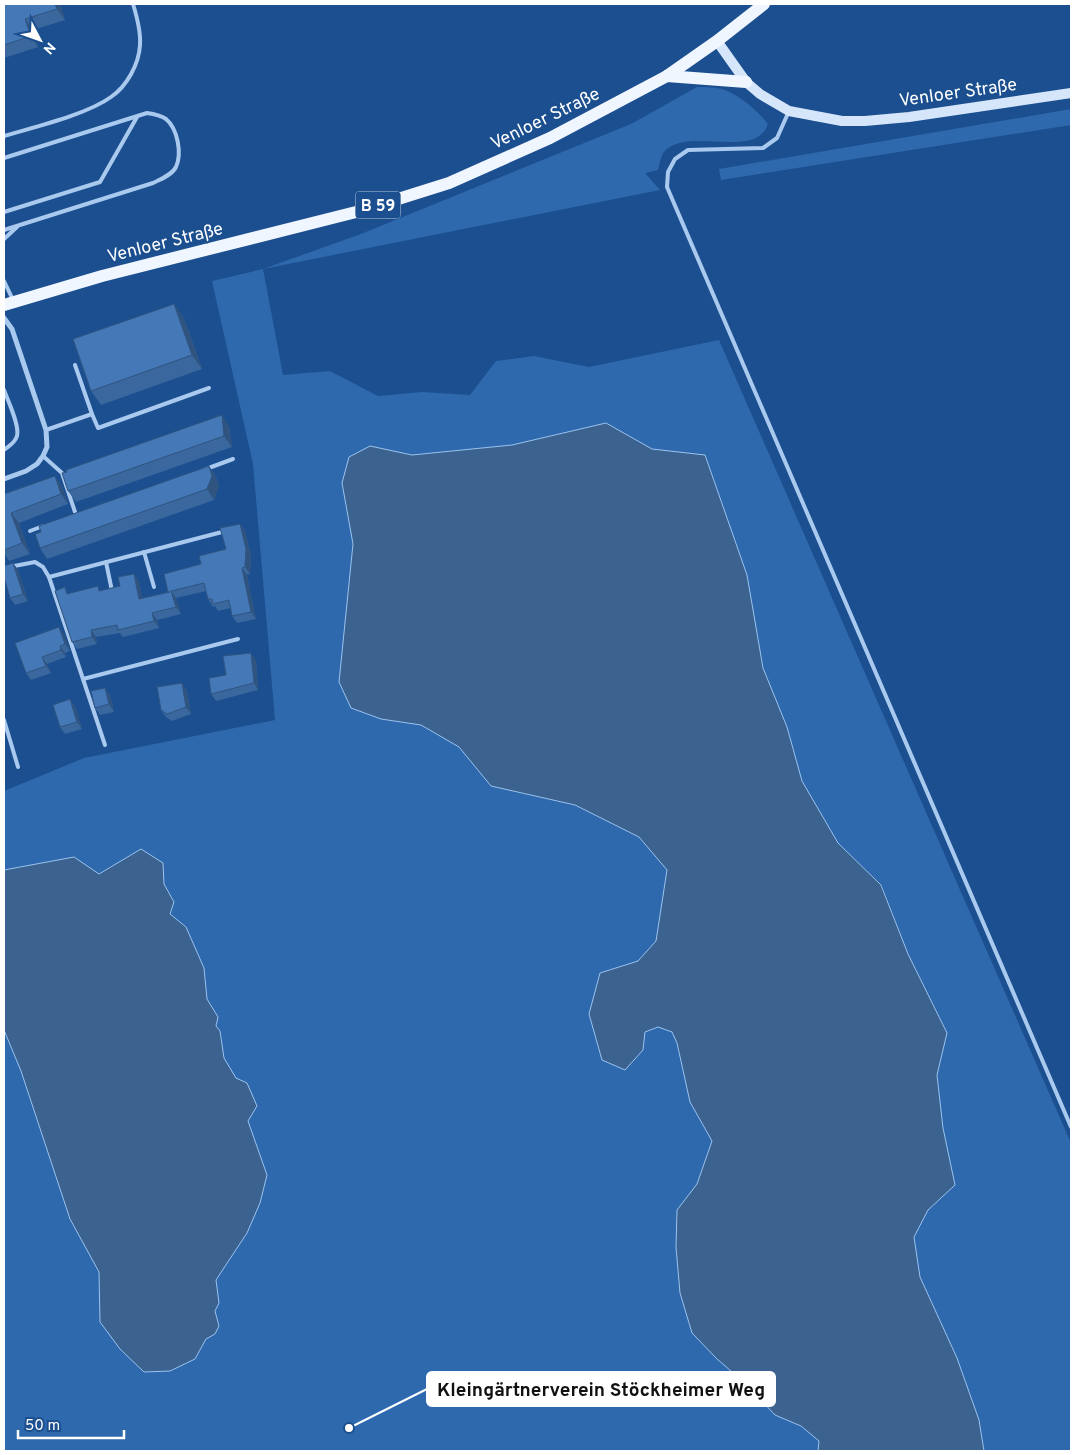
<svg xmlns="http://www.w3.org/2000/svg" width="1075" height="1455" font-family="Overpass,sans-serif">
<style>
.green{fill:#2e69ad}
.water{fill:#3c6290;stroke:#9cc4f0}
.lines{fill:none;stroke-linecap:round;stroke-linejoin:round}
.lane{stroke:#a9c9ee;stroke-width:4}
.street{stroke:#a9c9ee;stroke-width:5}
.secondary{stroke:#d6e6fa;stroke-width:10}
.primary{stroke:#f0f6ff;stroke-width:12}
.wall{fill:#3a679d}
.shaded-wall{fill:#305480}
.building{fill:#4478b7;stroke:#305480}
.labels{text-anchor:middle;stroke-width:4;stroke-linejoin:round;paint-order:stroke}
.shield{fill:#1b4f8f;stroke:#bbcadd;stroke-width:1}
.shield-label{font-size:16px;font-weight:bold;fill:#fff}
.street-label{font-size:18px;fill:#fff;stroke:#1b4f8f}
.leader{fill:none;stroke:#fff;stroke-width:2}
.callout-dot{fill:#fff;stroke:#1b4f8f;stroke-width:2}
.callout{fill:#fff;stroke:#fff;stroke-width:2}
.callout-label{font-size:19px;text-anchor:middle;font-weight:bold;fill:#111}
</style>
<rect width="100%" height="100%" fill="#1b4f8f"/>
<g class="green">
<path d="M697,87C706,87 716,87 725,90C741,96 758,111 768,124C756,159 693,128 667,149C661,153 660,163 658,170L645,173L660,190L263,269L283,375L330,371L378,396L422,392L470,395L496,361L534,356L589,367L719,340L1071,1143V1451H984L979,1420L957,1358L920,1277L914,1237L928,1210L954,1185L943,1128L937,1075L947,1033L908,954L882,885L838,843L802,781L787,727L763,668L747,575L705,455L652,449L606,423L512,445L412,455L370,447L342,483L353,544L339,682L381,719L421,725L459,747L491,786L574,805L639,837L667,870L656,941L638,961L600,973L589,1014L602,1060L643,1050L645,1032L658,1027L672,1032L677,1043L690,1102L712,1141L697,1184L677,1210L676,1247L680,1293L692,1333L717,1359L746,1384L775,1415L801,1426L820,1441L818,1451H4V1030L21,1071L70,1219L99,1272L100,1322L195,1359L206,1339L215,1334L218,1326L215,1311L219,1303L216,1280L247,1233L267,1175L248,1121L236,1079L224,1058L220,1031L216,1026L218,1017L207,999L204,968L186,927L170,914L174,902L164,884L163,863L113,865L98,874L74,857L4,870V791L84,758L275,720L253,464L212,281L263,269L361,234L631,124Z"/>
<path d="M1071,109V125L721,180L719,169Z"/>
</g>
<g class="water">
<path d="M606,423L652,449L705,455L747,575L763,668L787,727L802,781L838,843L881,885L908,954L947,1033L937,1075L943,1128L955,1185L928,1210L914,1237L920,1277L957,1358L979,1420L984,1451H818L819,1441L801,1426L775,1415L746,1384L717,1359L692,1333L680,1293L676,1247L677,1210L697,1184L712,1141L690,1102L677,1043L672,1032L658,1027L645,1032L643,1050L625,1070L602,1060L589,1014L600,973L638,961L656,941L667,870L639,837L575,805L491,786L459,747L421,725L381,719L351,708L339,682L353,544L342,483L349,457L370,446L412,455L512,445Z"/>
<path d="M141,849L163,863L164,884L174,902L170,914L186,927L204,968L207,999L218,1017L216,1026L220,1031L224,1058L236,1078L247,1083L257,1106L248,1121L267,1175L260,1203L247,1233L216,1280L219,1303L215,1311L219,1326L215,1334L206,1339L195,1359L170,1371L144,1372L120,1349L100,1322L99,1272L70,1219L21,1071L4,1030V870L74,857L99,874Z"/>
</g>
<g class="lines">
<g class="lane">
<path d="M789,111L777,138L763,148L688,150L675,159L668,172L667,187L1071,1127"/>
<path d="M4,136C34,127 86,115 111,97C127,86 139,64 140,45C141,31 137,17 133,4"/>
<path d="M4,158L147,113C154,114 160,115 166,119C178,129 182,154 176,167C172,175 161,179 153,183L4,230"/>
<path d="M4,212L100,182L137,117"/>
<path d="M4,239L17,227"/>
<path d="M4,281L13,300"/>
<path d="M75,365L92,414"/>
<path d="M4,390C8,401 20,426 17,436C15,443 9,446 4,450"/>
<path d="M46,430L92,414L98,428L209,388"/>
<path d="M43,456L62,473L76,515L79,514"/>
<path d="M206,469L233,459"/>
<path d="M30,531L43,526"/>
<path d="M144,552L154,587"/>
<path d="M106,562L112,591"/>
<path d="M4,568L35,562L43,567L49,577L105,745"/>
<path d="M49,577L222,532"/>
<path d="M83,679L238,639"/>
<path d="M4,720L18,767"/>
</g>
<path class="street" d="M4,318L12,329L46,430L47,447L43,456L37,464L26,471L4,479"/>
<path class="secondary" d="M717,41L746,82L760,94L789,111L842,121H865L909,117L1071,93"/>
<g class="primary">
<path d="M667,76L746,82"/>
<path d="M4,305L102,276L360,211L449,183L550,138L667,76L717,41L764,4"/>
</g>
</g>
<g class="wall">
<path d="M4,4H60L65,20L33,30L38,47L4,58Z"/>
<path d="M184,318L202,369L101,405L91,391Z"/>
<path d="M229,426L232,447L76,502L68,491Z"/>
<path d="M209,466L216,477L219,486L214,500L47,559L40,548Z"/>
<path d="M62,486L68,504L19,523L30,554L9,561L4,553V494Z"/>
<path d="M240,524L245,531L251,556L250,574L247,575L256,619L237,623L232,616L231,608L218,611L215,606L213,607L208,599L206,591L176,598L181,614L157,620L159,628L123,637L120,633L96,637L97,644L77,649L72,642L69,593L101,591L139,581L142,598L168,592L201,564L226,549Z"/>
<path d="M13,563L18,570L28,601L15,605L10,598Z"/>
<path d="M64,634L70,651L65,653L66,657L47,664L51,673L31,680L26,673Z"/>
<path d="M256,660L258,690L216,701L211,694L226,675Z"/>
<path d="M105,688L110,695L114,712L100,715L95,708Z"/>
<path d="M187,690L191,714L172,721L166,717L161,710Z"/>
<path d="M75,706L82,729L65,734L60,727Z"/>
</g>
<g class="shaded-wall">
<path d="M55,4H60L65,20L57,9Z"/>
<path d="M25,19L33,30L38,47L31,36Z"/>
<path d="M174,304L184,318L202,369L192,355Z"/>
<path d="M222,415L229,426L232,447L224,436Z"/>
<path d="M209,466L216,477L219,486L214,500L207,489Z"/>
<path d="M55,476L62,486L68,504L61,494Z"/>
<path d="M11,513L19,523L30,554L22,543Z"/>
<path d="M240,524L245,531L251,556L250,574L245,567Z"/>
<path d="M13,563L18,570L28,601L23,594Z"/>
<path d="M242,568L247,575L256,619L251,612Z"/>
<path d="M134,574L139,581L144,606L139,599Z"/>
<path d="M171,591L176,598L181,614L176,607Z"/>
<path d="M152,613L157,620L159,628L154,621Z"/>
<path d="M59,627L64,634L70,651L65,644Z"/>
<path d="M91,630L96,637L97,644L92,637Z"/>
<path d="M60,646L65,653L66,657L61,650Z"/>
<path d="M251,653L256,660L258,690L254,683Z"/>
<path d="M42,657L47,664L51,673L46,666Z"/>
<path d="M182,683L187,690L191,714L186,707Z"/>
<path d="M105,688L110,695L114,712L109,704Z"/>
<path d="M70,699L75,706L82,729L77,722Z"/>
</g>
<g class="building">
<path d="M4,4H55L57,9L25,19L31,36L4,45Z"/>
<path d="M174,304L192,355L91,391L73,339Z"/>
<path d="M222,415L224,436L68,491L62,473L67,472L66,470Z"/>
<path d="M209,466L212,476L207,489L40,548L35,534L41,532L39,526Z"/>
<path d="M55,476L61,494L11,513L22,543L4,550V494Z"/>
<path d="M240,524L246,549L245,567L242,568L251,612L232,616L229,600L213,604L212,599H208L204,583L171,591L176,607L152,613L154,621L118,630L117,625L91,630L92,637L72,642L55,591L65,587L67,594L98,586L99,591L120,586L118,577L134,574L139,599L170,592H168L164,574L201,564L199,556L226,549L220,528Z"/>
<path d="M13,563L23,594L10,598L4,577V566Z"/>
<path d="M59,627L65,644L60,646L61,650L42,657L46,666L26,673L15,643Z"/>
<path d="M251,653L254,683L211,694L209,678L226,675L223,656Z"/>
<path d="M182,683L186,707L167,714L161,710L157,687Z"/>
<path d="M105,688L109,704L95,708L91,691Z"/>
<path d="M70,699L77,722L60,727L53,705Z"/>
</g>
<g class="labels">
<rect class="shield" x="355.5" y="191.5" width="45" height="27" rx="4"/>
<g class="shield-label">
<text x="378" y="211">B 59</text>
</g>
<g class="street-label">
<text transform="translate(958 92) rotate(-8)" y="6">Venloer Straße</text>
<text transform="translate(545 118) rotate(-26)" y="6">Venloer Straße</text>
<text transform="translate(165 242) rotate(-14)" y="6">Venloer Straße</text>
</g>
</g>
<path class="leader" d="M349 1428L427 1389"/>
<circle class="callout-dot" cx="349" cy="1428" r="5"/>
<rect class="callout" x="427" y="1372" width="348" height="34" rx="5"/>
<g class="callout-label">
<text x="601" y="1396">Kleingärtnerverein Stöckheimer Weg</text>
</g>
<rect width="1075" height="1455" fill="none" stroke="#ffffff" stroke-width="10"/>
<g transform="translate(40 40) rotate(131)" stroke="#1b4f8f" stroke-width="4" paint-order="stroke">
<path d="M0-4L9 19L0 12L-9 19Z" fill="#ffffff"/>
<text y="-8" font-size="14" font-weight="bold" text-anchor="middle" fill="#ffffff">N</text>
</g>
<path d="M18 1430v8h106v-8" fill="none" stroke="#ffffff" stroke-width="2.5"/>
<text x="25" y="1430" font-size="15" fill="#ffffff" stroke="#1b4f8f" stroke-width="4" paint-order="stroke">50 m</text>
</svg>
